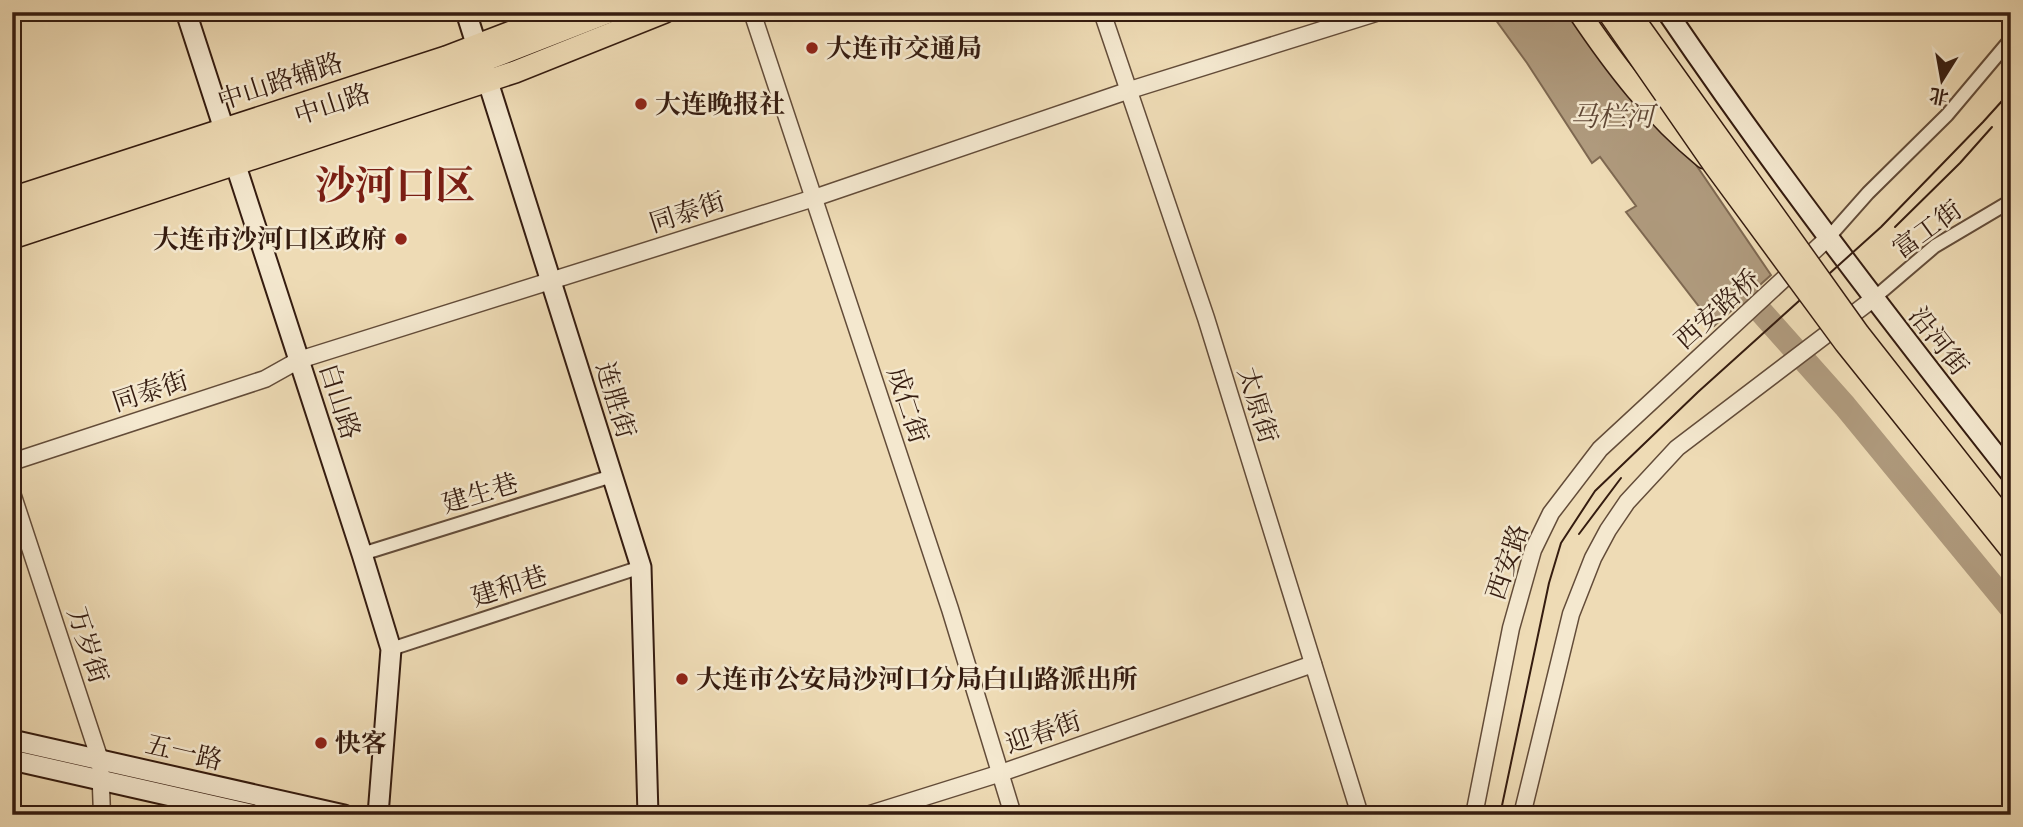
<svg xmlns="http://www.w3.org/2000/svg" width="2023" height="827" font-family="'Sorts Mill Goudy','Noto Serif SC',serif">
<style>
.water{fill:#af9a7d;stroke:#7e6851;stroke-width:2}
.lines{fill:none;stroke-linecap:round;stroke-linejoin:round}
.river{stroke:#af9a7d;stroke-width:24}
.minor-casing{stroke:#634c39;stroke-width:16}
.tertiary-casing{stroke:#634c39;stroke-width:19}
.secondary-casing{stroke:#351c10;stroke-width:23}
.primary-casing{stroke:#351c10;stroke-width:24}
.trunk-casing{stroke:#351c10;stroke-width:24}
.minor{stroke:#f4e8cf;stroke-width:12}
.tertiary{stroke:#f4e8cf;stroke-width:16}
.secondary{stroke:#f4e8cf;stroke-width:19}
.primary{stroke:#eedbb5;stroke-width:21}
.trunk{stroke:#eedbb5;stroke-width:21}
.tram{stroke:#351c10;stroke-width:2}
.trunk-bridge-casing{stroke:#351c10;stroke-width:24;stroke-linecap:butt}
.trunk-bridge{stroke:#eedbb5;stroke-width:21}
.poi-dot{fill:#8f2418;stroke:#f4e8cf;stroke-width:2.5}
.labels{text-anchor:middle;stroke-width:5;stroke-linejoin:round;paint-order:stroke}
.poi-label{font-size:26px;font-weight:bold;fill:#351c10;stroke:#f4e8cf;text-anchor:start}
.street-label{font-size:26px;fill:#351c10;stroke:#f4e8cf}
.water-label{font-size:28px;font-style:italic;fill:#604836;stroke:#f4e8cf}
.town-label{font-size:40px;font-weight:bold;fill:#7a1f14;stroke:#f4e8cf}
</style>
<rect width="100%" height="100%" fill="#eedbb5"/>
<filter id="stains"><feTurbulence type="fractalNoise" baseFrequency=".00286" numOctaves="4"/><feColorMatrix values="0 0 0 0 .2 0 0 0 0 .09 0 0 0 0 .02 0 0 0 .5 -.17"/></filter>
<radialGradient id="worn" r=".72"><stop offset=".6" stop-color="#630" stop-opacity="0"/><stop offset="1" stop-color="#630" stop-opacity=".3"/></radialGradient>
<path class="water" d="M1490,12H1592L1771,275L1714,326L1626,212L1636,206L1600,157L1592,163L1527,63Z"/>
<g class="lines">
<path class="river" d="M1748,297L1845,406L2011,608"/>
<g class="minor-casing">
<g id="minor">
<path d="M1829,237L1868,193L1947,115L2011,39"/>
<path d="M1873,299L1935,246L2011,201"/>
<path d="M362,554L612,476"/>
<path d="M391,649L641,567"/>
</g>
</g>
<g class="tertiary-casing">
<g id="tertiary">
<path d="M752,12L950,609L1013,815"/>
<path d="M1102,12L1206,318L1360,815"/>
<path d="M12,462L265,379L299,360L814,198L1130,90L1379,12"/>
<path d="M12,493L100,760L102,815"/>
<path d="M867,815L1001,773L1313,664"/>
<path d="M1474,815L1511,628L1533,550L1551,513L1600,449L1829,237"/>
<path d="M1522,815L1571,614L1593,558L1608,530L1627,502L1677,448L1873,299"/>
</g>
</g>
<g class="secondary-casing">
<g id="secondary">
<path d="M186,12L362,554L391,649L378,815"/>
<path d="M466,12L641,567L648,815"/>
<path d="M1667,12C1775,171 1892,323 2011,474"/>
<path d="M12,740L344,815"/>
<path d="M12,760L255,815"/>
</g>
</g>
<g class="primary-casing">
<path id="primary" d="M12,198L446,57L563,12"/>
</g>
<g class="trunk-casing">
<g id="trunk">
<path d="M1579,12C1616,67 1653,115 1705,158"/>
<path d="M12,218L452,73L609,12"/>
<path d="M12,238L515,72L665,12"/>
</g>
</g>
<use href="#minor" class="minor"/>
<use href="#tertiary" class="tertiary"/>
<use href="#secondary" class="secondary"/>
<use href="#primary" class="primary"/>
<use href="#trunk" class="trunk"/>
<g class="tram">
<path d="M1895,227L1960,163L1992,127"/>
<path d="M1579,534L1621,478"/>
<path d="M1500,815L1549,583L1561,543L1595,491L1698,392L1881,227L1983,122L2011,91"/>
</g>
<g class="trunk-bridge-casing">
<g id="trunk-bridge">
<path d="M1608,12L1714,165L1845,343L2011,550"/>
<path d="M1629,12L1859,334L2005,520"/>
</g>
</g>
<use href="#trunk-bridge" class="trunk-bridge"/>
</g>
<g class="poi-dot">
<circle cx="812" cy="48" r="7"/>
<circle cx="641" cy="104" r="7"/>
<circle cx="401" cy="239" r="7"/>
<circle cx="682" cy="679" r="7"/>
<circle cx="321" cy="743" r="7"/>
</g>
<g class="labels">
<g class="poi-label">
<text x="826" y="57">大连市交通局</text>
<text x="655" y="113">大连晚报社</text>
<text x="387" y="248" text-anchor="end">大连市沙河口区政府</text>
<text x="696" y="688">大连市公安局沙河口分局白山路派出所</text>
<text x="335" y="752">快客</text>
</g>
<g class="street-label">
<text transform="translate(280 81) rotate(-18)" y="9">中山路辅路</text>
<text transform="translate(332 104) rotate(-18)" y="9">中山路</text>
<text transform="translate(687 212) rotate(-18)" y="9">同泰街</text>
<text transform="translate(1927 229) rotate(-36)" y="9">富工街</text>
<text transform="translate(1717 309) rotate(-42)" y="9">西安路桥</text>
<text transform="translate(1939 341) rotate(52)" y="9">沿河街</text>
<text transform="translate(150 391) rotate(-18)" y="9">同泰街</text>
<text transform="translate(616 400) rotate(73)" y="9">连胜街</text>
<text transform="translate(340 401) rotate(72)" y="9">白山路</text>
<text transform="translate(908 405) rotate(72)" y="9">成仁街</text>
<text transform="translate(1258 405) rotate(73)" y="9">太原街</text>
<text transform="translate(480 493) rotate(-17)" y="9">建生巷</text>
<text transform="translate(1507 562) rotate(-71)" y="9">西安路</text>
<text transform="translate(509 586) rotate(-18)" y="9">建和巷</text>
<text transform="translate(88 645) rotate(72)" y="9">万岁街</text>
<text transform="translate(1043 732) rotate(-19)" y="9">迎春街</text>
<text transform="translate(184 752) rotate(13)" y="9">五一路</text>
</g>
<g class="water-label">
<text x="1612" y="126">马栏河</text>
</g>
<g class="town-label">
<text x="395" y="199">沙河口区</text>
</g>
</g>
<rect width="2023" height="827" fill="none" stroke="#eedbb5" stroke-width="42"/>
<rect x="14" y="14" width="1995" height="799" fill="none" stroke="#351c10" stroke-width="3.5"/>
<rect x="21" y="21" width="1981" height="785" fill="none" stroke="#351c10" stroke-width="2"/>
<g transform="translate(1942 80) rotate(191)" stroke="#f4e8cf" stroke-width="5" paint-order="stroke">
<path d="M0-5L12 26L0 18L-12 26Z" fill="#351c10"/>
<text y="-10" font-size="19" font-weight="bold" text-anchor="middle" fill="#351c10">北</text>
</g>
<rect width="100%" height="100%" filter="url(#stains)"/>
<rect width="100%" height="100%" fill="url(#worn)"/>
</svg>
